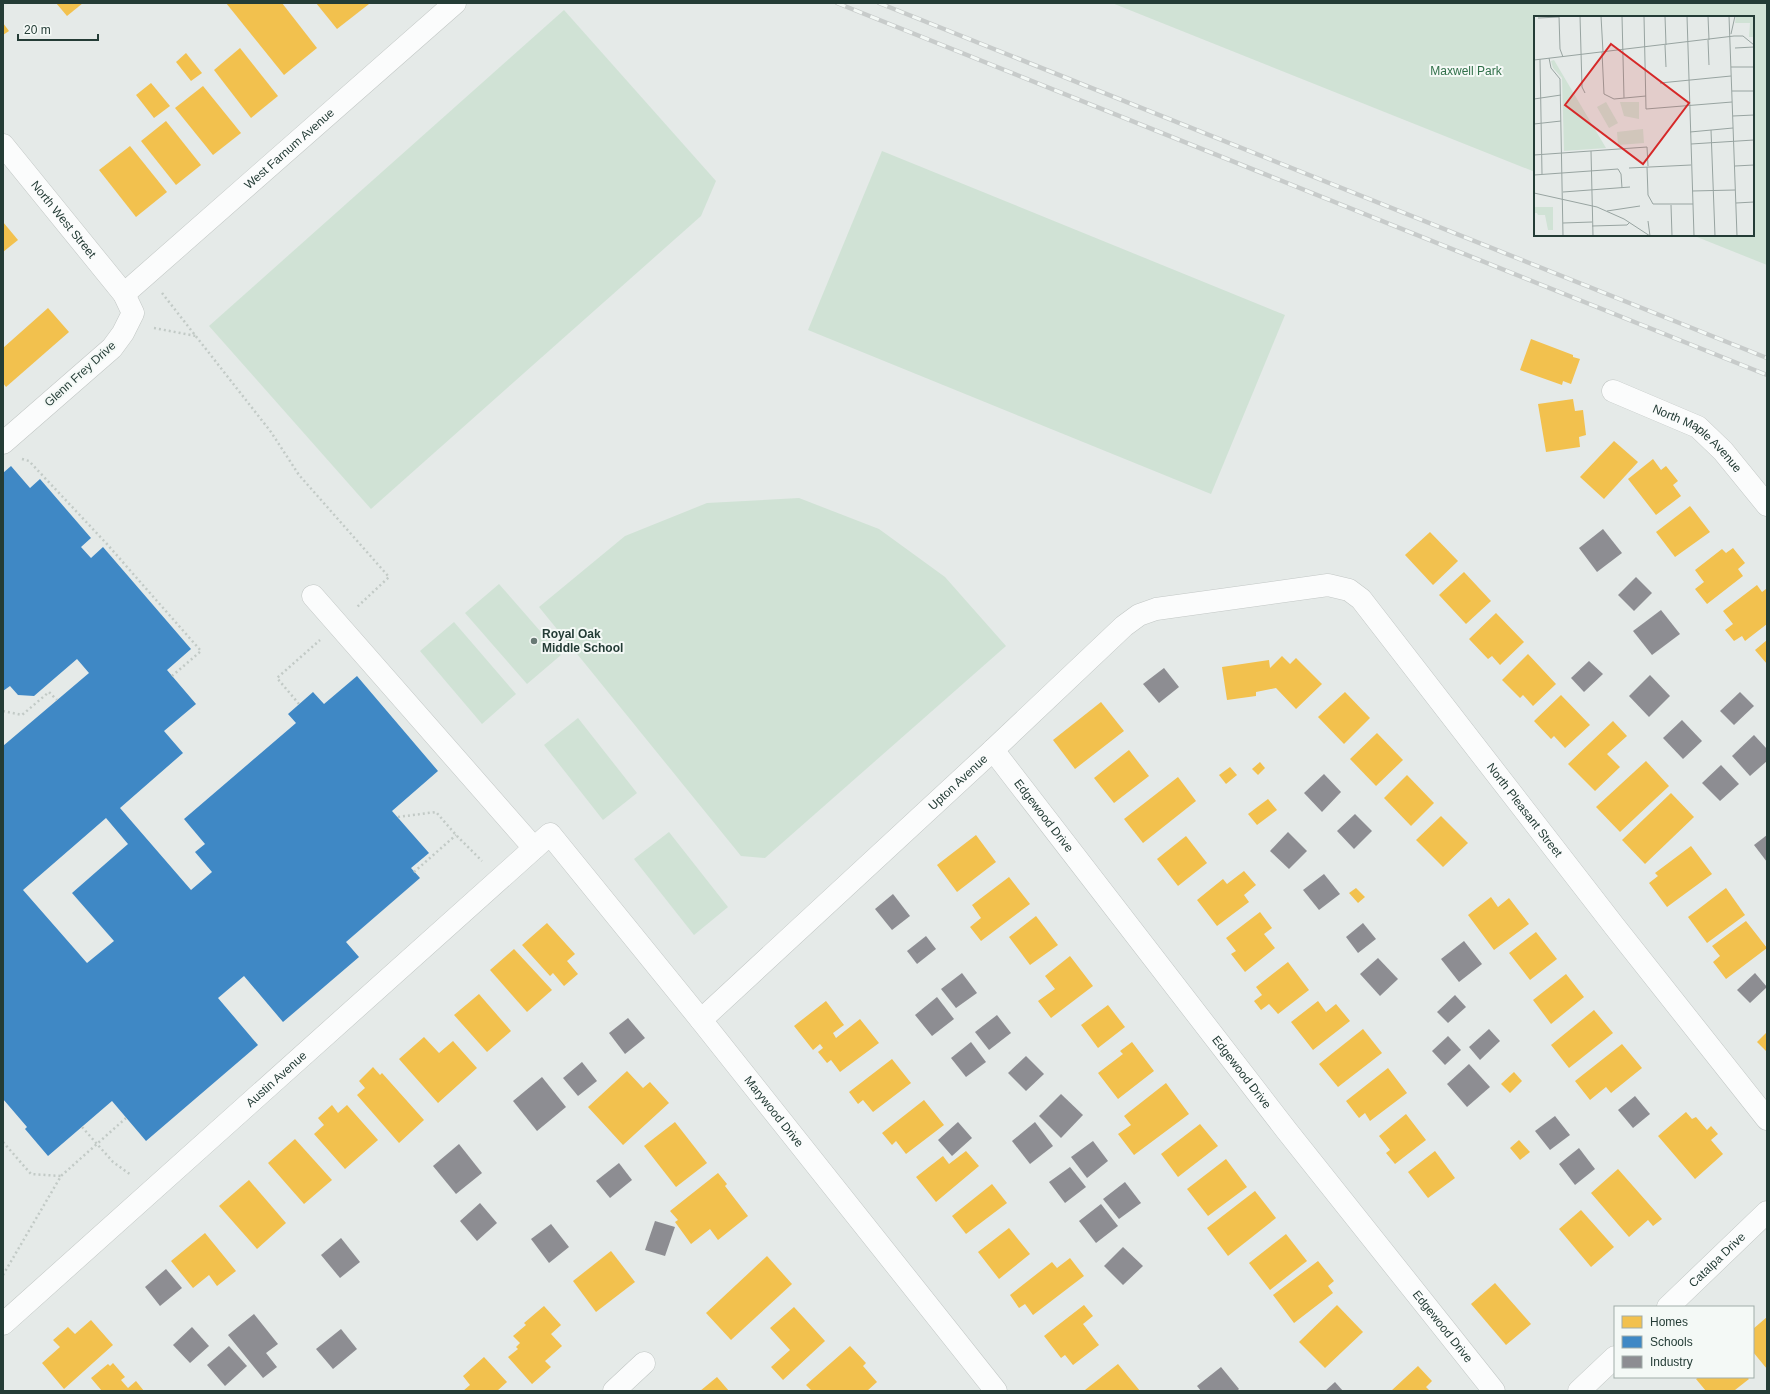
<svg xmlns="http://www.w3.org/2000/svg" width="1770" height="1394" font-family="Helvetica,sans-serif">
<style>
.green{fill:#d0e2d5}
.homes{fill:#f2c14e}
.schools{fill:#3f88c5;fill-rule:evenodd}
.industry{fill:#8d8d92}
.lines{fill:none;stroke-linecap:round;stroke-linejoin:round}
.minor-casing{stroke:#c2c7c5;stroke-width:23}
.path{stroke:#c2cac6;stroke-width:2.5;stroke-dasharray:2 3;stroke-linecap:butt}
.minor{stroke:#fbfcfc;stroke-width:22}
.rail-casing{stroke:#c7cbca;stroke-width:4.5}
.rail{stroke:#f4f9f6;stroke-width:3;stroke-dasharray:9;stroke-linecap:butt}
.poi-dot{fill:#687974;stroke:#f4f9f6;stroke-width:1.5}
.labels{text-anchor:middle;stroke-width:4;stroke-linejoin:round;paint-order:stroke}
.park-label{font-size:12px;fill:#31704a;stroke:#f4f9f6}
.street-label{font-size:12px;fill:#243c36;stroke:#f4f9f6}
.poi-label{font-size:12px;font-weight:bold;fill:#243c36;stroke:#f4f9f6;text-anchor:start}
.inset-road{fill:none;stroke:#98a4a1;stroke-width:1}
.view{fill:#d62828;fill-opacity:0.15;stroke:#d62828;stroke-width:2}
.inset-edge{fill:none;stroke:#243c36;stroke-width:2}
</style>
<rect width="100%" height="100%" fill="#e5eae8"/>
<g class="green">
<path d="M1112,3H1767V265L1692,235H1753V17H1535V172Z"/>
<path d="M564,10L716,181L701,216L371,509L209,326Z"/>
<path d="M882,151L1285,315L1211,494L808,330Z"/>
<path d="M799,498L879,529L945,577L1006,646L765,858L741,856L539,607L625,536L707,503Z"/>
<path d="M499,584L561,655L527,684L465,613Z"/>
<path d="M454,622L516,694L482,724L420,651Z"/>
<path d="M578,718L637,793L603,820L544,745Z"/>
<path d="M669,832L728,907L694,935L634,859Z"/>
</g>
<g class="homes">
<path d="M56,3H83L67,16Z"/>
<path d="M226,3H282L317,48L284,75Z"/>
<path d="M316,3H368L369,4L337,29Z"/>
<path d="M3,23L9,31L3,35Z"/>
<path d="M240,48L278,96L251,118L214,70Z"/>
<path d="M186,53L202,73L191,81L176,62Z"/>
<path d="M151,83L170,106L154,118L136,95Z"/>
<path d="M203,86L241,133L213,155L175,108Z"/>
<path d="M166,121L201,165L176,185L141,141Z"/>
<path d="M130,146L167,192L136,217L99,170Z"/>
<path d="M3,222L18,240L3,252Z"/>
<path d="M48,308L69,332L6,387L3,383V348Z"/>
<path d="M1531,339L1573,355V357L1580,359L1571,384L1563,381L1562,385L1520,370Z"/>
<path d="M1573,399L1575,411L1583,410L1586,435L1579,437L1580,447L1546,452L1538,404Z"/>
<path d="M1614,441L1638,462L1604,499L1580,477Z"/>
<path d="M1653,459L1661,470L1666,466L1678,481L1673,485L1681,496L1656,515L1628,479Z"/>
<path d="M1690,506L1710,532L1675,557L1656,532Z"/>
<path d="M1430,532L1458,561L1433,585L1405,555Z"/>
<path d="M1733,548L1745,563L1738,569L1743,576L1707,604L1695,589L1704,582L1695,570L1722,549L1726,553Z"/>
<path d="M1464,572L1491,601L1466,624L1439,595Z"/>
<path d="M1757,585L1762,592L1766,589L1767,590V624L1745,641L1742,636L1734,641L1725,630L1733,624L1723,611Z"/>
<path d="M1496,613L1524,642L1500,665L1492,656L1488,659L1469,639Z"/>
<path d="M1767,640V664L1755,650Z"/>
<path d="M1528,654L1556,684L1533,706L1523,695L1520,698L1502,680Z"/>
<path d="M1282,656L1290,664L1296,658L1322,684L1296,709L1276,688L1256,692V696L1227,700L1222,667L1269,660L1270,668Z"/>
<path d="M1345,692L1370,718L1344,744L1318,717Z"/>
<path d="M1561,695L1590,725L1565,748L1554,736L1551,739L1534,721Z"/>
<path d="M1101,702L1124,731L1075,769L1053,740Z"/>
<path d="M1613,721L1627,736L1607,754L1620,767L1595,791L1568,764Z"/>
<path d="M1377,733L1403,760L1376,786L1350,759Z"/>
<path d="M1129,750L1149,776L1114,803L1094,778Z"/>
<path d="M1646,761L1669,786L1620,832L1596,807Z"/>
<path d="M1260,762L1265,768L1258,775L1252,769Z"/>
<path d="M1230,767L1237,775L1226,784L1219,775Z"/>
<path d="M1407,775L1434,803L1411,826L1384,798Z"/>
<path d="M1178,777L1196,801L1143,843L1124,819Z"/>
<path d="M1671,793L1694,817L1645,864L1622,840Z"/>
<path d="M1268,799L1277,810L1257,825L1248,814Z"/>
<path d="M1441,816L1468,843L1443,867L1416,840Z"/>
<path d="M976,835L996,862L957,892L937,865Z"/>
<path d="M1186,836L1207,863L1178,886L1157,859Z"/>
<path d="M1691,846L1712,874L1667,907L1649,883L1658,876L1655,873Z"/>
<path d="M1244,871L1256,885L1244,895L1249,902L1217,926L1197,900L1223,879L1227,884Z"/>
<path d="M1009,877L1030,904L981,941L970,927L981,918L972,905Z"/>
<path d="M1356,888L1365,897L1358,903L1349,893Z"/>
<path d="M1726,888L1745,915L1707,943L1688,917Z"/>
<path d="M1491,897L1498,907L1509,898L1529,924L1494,950L1468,915Z"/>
<path d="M1260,912L1272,928L1264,934L1275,948L1245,972L1231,954L1236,951L1226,938Z"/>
<path d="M1036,916L1058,945L1030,965L1009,937Z"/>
<path d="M1746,921L1767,948L1726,979L1713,962L1720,956L1712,946Z"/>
<path d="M547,923L575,954L567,961L578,974L564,986L553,973L550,976L522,945Z"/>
<path d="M1536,932L1557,959L1530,980L1509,953Z"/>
<path d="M514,949L552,990L527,1012L490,970Z"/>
<path d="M1070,956L1093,986L1051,1018L1038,1001L1055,989L1045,976Z"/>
<path d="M1288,962L1309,990L1278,1014L1269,1004L1261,1010L1254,1001L1262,995L1256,987Z"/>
<path d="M1566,974L1584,997L1551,1024L1533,1000Z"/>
<path d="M479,994L511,1031L487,1052L454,1015Z"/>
<path d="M826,1001L844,1025L833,1033L836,1038L860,1019L879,1043L840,1072L831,1060L827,1063L818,1052L823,1048L820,1044L813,1050L794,1026Z"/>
<path d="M1318,1001L1326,1012L1336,1004L1350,1021L1313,1050L1291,1022Z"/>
<path d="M1108,1005L1125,1027L1098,1048L1081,1025Z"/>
<path d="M1594,1010L1613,1033L1569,1068L1551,1045Z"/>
<path d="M1363,1029L1382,1053L1338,1087L1319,1064Z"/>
<path d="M1767,1032V1052L1757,1042Z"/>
<path d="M424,1037L439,1053L453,1041L477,1068L438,1103L399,1059Z"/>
<path d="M1132,1042L1154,1071L1118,1099L1098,1073L1123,1054L1120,1051Z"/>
<path d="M1622,1044L1642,1068L1611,1093L1606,1087L1590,1100L1575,1081Z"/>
<path d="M892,1059L911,1083L873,1112L863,1100L858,1104L849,1092Z"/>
<path d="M373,1067L380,1075L382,1073L424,1120L399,1143L357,1095L365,1088L359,1081Z"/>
<path d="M1388,1068L1407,1093L1370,1121L1365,1113L1359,1118L1346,1101Z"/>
<path d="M627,1071L643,1088L650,1082L669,1103L623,1145L588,1107Z"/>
<path d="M1514,1072L1522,1081L1510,1093L1501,1084Z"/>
<path d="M1166,1083L1189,1114L1134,1155L1118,1134L1131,1125L1124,1116Z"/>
<path d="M924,1100L944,1125L906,1154L896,1141L892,1145L882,1133Z"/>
<path d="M332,1105L338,1113L347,1105L378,1140L345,1169L314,1134L324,1125L318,1118Z"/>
<path d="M1686,1112L1692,1119L1696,1117L1707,1130L1711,1126L1718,1134L1711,1140L1723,1154L1695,1179L1658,1136Z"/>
<path d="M1406,1114L1426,1140L1395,1164L1386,1153L1390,1150L1379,1136Z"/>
<path d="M675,1122L707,1163L676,1187L644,1146Z"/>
<path d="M1200,1124L1218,1146L1178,1177L1161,1154Z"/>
<path d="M295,1139L332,1180L304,1204L268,1163Z"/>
<path d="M1519,1140L1530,1152L1520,1160L1510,1148Z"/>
<path d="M966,1151L979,1166L936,1202L916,1177L943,1156L949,1164Z"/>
<path d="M1435,1151L1455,1178L1428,1198L1408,1172Z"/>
<path d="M1226,1159L1247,1187L1208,1216L1187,1189Z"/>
<path d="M1618,1169L1662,1219L1653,1226L1648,1220L1629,1237L1591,1193Z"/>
<path d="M718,1173L727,1184L725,1186L748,1216L718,1240L710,1229L691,1244L675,1222L678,1220L670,1211Z"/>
<path d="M249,1180L286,1223L257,1249L219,1206Z"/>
<path d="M992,1184L1007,1203L966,1234L952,1216Z"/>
<path d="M1255,1191L1276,1218L1228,1256L1207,1228Z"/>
<path d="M1581,1210L1614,1247L1591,1267L1559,1229Z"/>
<path d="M1009,1228L1030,1254L999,1279L978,1252Z"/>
<path d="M205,1233L236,1271L217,1286L209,1275L193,1288L171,1261Z"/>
<path d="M1286,1234L1307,1261L1270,1290L1249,1263Z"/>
<path d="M611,1251L635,1282L596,1312L573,1281Z"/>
<path d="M767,1256L792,1284L731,1340L706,1313Z"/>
<path d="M1070,1258L1084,1276L1033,1315L1025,1304L1019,1308L1010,1295L1052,1262L1057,1268Z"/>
<path d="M1318,1261L1334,1281L1328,1286L1333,1293L1294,1323L1273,1295Z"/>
<path d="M1495,1283L1531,1324L1506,1345L1471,1304Z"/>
<path d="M1084,1305L1093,1316L1083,1324L1099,1345L1073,1365L1065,1355L1061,1358L1044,1336Z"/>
<path d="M1337,1305L1363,1332L1325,1368L1299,1342Z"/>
<path d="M544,1306L561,1325L551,1334L562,1346L545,1361L551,1367L532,1384L508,1357L518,1349L516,1347L520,1343L513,1336L526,1325L524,1323Z"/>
<path d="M794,1307L825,1341L783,1380L771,1367L790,1350L770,1328Z"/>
<path d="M1767,1317V1369L1753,1352V1329Z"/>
<path d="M91,1320L113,1345L64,1389L42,1363L60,1347L53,1340L68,1327L75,1334Z"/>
<path d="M850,1346L866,1363L863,1366L877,1382L867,1391H812L806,1385Z"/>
<path d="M484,1357L507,1382L497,1391H463L470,1385L463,1376Z"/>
<path d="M113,1363L125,1377L121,1380L128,1388L136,1381L144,1391H102L91,1378L108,1364L110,1366Z"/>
<path d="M1118,1364L1140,1391H1085V1390Z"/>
<path d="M1418,1366L1432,1381L1426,1387L1430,1391H1391Z"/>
<path d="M717,1377L729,1391H700Z"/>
<path d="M1699,1377H1747L1749,1379L1735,1390L1736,1391H1706L1696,1379Z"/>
</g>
<path class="schools" d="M11,466L30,488L40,479L91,538L81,547L91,558L103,547L191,649L167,670L196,704L164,731L183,753L120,808L191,890L212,872L195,852L205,844L184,819L296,723L288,714L313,692L324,704L357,676L438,771L392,811L429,853L411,868L420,878L346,942L359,957L283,1022L244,976L218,998L258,1045L146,1141L112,1101L48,1156L25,1129L27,1127L3,1099V746L89,673L77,659L34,696L18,695L10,686L3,691V473ZM106,818L128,844L72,893L114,941L87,963L23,890Z"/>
<g class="industry">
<path d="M1603,529L1622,553L1597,572L1579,548Z"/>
<path d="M1636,577L1652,593L1634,611L1618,595Z"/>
<path d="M1661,610L1680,634L1652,655L1633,631Z"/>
<path d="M1589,661L1603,674L1584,692L1571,678Z"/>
<path d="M1164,668L1179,687L1159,703L1143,684Z"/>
<path d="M1650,675L1670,696L1649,717L1629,696Z"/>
<path d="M1740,692L1754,706L1734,725L1720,711Z"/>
<path d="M1682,720L1702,741L1683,759L1663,738Z"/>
<path d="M1754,735L1767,749V761L1750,776L1732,756Z"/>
<path d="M1721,765L1739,784L1720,801L1702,783Z"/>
<path d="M1324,774L1341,792L1322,812L1304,793Z"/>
<path d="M1355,814L1372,831L1354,849L1337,831Z"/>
<path d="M1288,832L1307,851L1289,869L1270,851Z"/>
<path d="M1767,835V862L1754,845Z"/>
<path d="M1324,874L1340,894L1319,910L1303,890Z"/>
<path d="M893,894L910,916L892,930L875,909Z"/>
<path d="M1363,923L1376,939L1358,953L1346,937Z"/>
<path d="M926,936L936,949L917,964L907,951Z"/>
<path d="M1464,941L1482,964L1459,982L1441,959Z"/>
<path d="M1378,958L1398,979L1380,996L1360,974Z"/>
<path d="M962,973L977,993L956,1008L941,989Z"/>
<path d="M1755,973L1767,987L1750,1003L1737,990Z"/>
<path d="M1455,995L1466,1007L1448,1023L1437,1012Z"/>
<path d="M937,997L954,1019L932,1036L915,1015Z"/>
<path d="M997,1015L1011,1033L989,1050L975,1032Z"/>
<path d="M628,1018L645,1038L625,1054L609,1033Z"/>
<path d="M1489,1029L1500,1041L1480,1060L1469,1047Z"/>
<path d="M1448,1036L1461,1050L1445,1065L1432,1051Z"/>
<path d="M971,1042L986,1062L966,1077L951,1058Z"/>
<path d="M1026,1056L1044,1074L1026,1091L1008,1073Z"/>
<path d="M582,1062L597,1081L578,1096L563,1078Z"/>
<path d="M1469,1064L1490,1087L1467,1107L1447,1084Z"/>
<path d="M542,1077L566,1107L537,1131L513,1101Z"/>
<path d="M1061,1094L1083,1115L1061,1138L1039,1116Z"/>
<path d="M1635,1096L1650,1114L1633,1128L1618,1110Z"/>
<path d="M1555,1116L1570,1135L1550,1150L1535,1131Z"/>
<path d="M958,1122L972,1138L952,1156L938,1140Z"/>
<path d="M1035,1122L1053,1146L1030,1164L1012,1141Z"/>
<path d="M1093,1141L1108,1161L1087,1178L1071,1157Z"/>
<path d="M459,1144L482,1173L456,1194L433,1166Z"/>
<path d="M1579,1148L1595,1169L1575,1185L1559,1164Z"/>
<path d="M619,1163L632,1180L610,1198L596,1181Z"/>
<path d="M1070,1167L1086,1187L1065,1203L1049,1182Z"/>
<path d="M1125,1182L1141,1203L1119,1219L1103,1199Z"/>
<path d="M480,1203L497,1223L477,1241L460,1221Z"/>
<path d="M1101,1204L1118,1226L1096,1243L1079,1221Z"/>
<path d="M655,1221L675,1227L665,1256L645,1250Z"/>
<path d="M551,1224L569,1247L549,1263L531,1239Z"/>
<path d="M341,1238L360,1262L340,1278L321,1255Z"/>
<path d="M1123,1247L1143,1266L1123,1285L1104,1266Z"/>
<path d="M166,1269L182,1288L160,1306L145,1287Z"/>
<path d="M254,1314L278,1344L266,1353L277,1367L263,1378L228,1335Z"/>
<path d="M192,1327L209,1346L190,1363L173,1345Z"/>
<path d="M341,1329L357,1349L333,1369L316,1349Z"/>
<path d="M229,1346L247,1366L225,1386L207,1365Z"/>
<path d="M1221,1367L1239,1389L1237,1391H1201L1197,1386Z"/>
<path d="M1335,1382L1343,1391H1325Z"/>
</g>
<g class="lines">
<g class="minor-casing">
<g id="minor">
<path id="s1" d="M3,145L124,294L133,313L123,333L112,348L3,443"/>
<path id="s2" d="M124,294L455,3"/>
<path id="s3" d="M1613,391L1698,427L1723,451L1767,505"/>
<path d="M313,596L534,848"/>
<path id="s4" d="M993,750L1287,1131L1494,1391"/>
<path id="s5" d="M701,1020L993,750L1124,626L1139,615L1156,609L1328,585L1349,590L1361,599L1615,927L1767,1119"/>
<path id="s6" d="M1668,1307L1767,1212"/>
<path id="s7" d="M3,1324L550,834L701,1020L996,1391"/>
<path d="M614,1391L644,1363"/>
<path d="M1579,1391L1615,1357"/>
</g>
</g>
<g class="path">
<path d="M162,293L271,432L299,475L389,577L356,608"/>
<path d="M154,328L196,336"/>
<path d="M22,459L29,461L106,543L201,651L172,676"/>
<path d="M299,704L277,678L320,640"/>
<path d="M3,711L22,715L49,692L57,700"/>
<path d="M398,817L436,812L456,835L482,861"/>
<path d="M414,872L456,835"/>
<path d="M82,1127L113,1162L131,1175"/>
<path d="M3,1142L31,1174L61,1176"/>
<path d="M3,1275L61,1176L126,1118"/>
</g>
<use href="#minor" class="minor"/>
<g class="rail-casing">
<g id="rail">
<path d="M837,3L1767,375"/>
<path d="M879,3L1767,358"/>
</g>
</g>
<use href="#rail" class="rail"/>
</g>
<circle class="poi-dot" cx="534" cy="641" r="4"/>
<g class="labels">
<g class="park-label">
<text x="1466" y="75">Maxwell Park</text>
</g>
<g class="street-label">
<text dy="4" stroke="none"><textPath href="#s2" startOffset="220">West Farnum Avenue</textPath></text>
<text dy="4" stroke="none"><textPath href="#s1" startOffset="96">North West Street</textPath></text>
<text transform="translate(80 374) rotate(-42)" y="4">Glenn Frey Drive</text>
<text dy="4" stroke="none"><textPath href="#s3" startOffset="98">North Maple Avenue</textPath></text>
<text dy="4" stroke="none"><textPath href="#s5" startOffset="350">Upton Avenue</textPath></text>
<text dy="4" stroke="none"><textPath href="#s5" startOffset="1092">North Pleasant Street</textPath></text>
<text dy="4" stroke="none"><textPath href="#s4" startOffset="83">Edgewood Drive</textPath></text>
<text dy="4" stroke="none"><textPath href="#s4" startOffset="407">Edgewood Drive</textPath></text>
<text dy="4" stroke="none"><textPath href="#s7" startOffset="367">Austin Avenue</textPath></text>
<text dy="4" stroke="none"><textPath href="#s7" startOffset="1091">Marywood Drive</textPath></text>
<text dy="4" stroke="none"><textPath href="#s6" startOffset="68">Catalpa Drive</textPath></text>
<text dy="4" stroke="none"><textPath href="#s4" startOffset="731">Edgewood Drive</textPath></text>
</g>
<g class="poi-label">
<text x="542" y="638">Royal Oak<tspan x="542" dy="14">Middle School</tspan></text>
</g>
</g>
<g transform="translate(1534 16)">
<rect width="220" height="220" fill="#e5eae8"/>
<path d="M202,0H220V21H215L216,7H201ZM20,44L72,132L30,135L28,62L19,52L17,45ZM72,86L84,107L75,112L63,91ZM86,86H105V103L90,100ZM109,113L110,127L84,129L83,116ZM0,191H19V214H14L11,199H4L3,197H0Z" fill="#d0e2d5"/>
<path class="inset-road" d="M25,0L26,33L29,41M46,0L48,71L51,77M67,0L69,36M88,0L90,82M110,0L112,93L198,86M131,0L132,29M153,0L160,220M174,0L175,24M195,0L203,220M4,2L25,1M197,18L201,0M174,24L175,49M131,29L132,51M201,32L220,31M68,36L70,78L80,83L112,80M15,42L17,52L26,63L29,220M6,43L8,158M0,44L200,20H209L220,29M197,51H220M126,67L197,60M198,75H220M0,83L27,79M199,100L220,99M0,108L27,105M177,114L181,220M156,116L199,112M157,128L220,124M57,135L59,220M0,139L113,131L114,150M201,150L220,149M113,151L114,179L119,188H159M95,152L157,149M0,159L84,153L87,158L88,172M158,175L201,174M29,176L96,171M0,177L63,191L90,203L116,220M202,187L220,186M137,189L138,220M73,195L106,190M114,205L116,220M29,207L58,206M58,210L93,209L96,206"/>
<path class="view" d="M77,28L155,87L109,148L31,89Z"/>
<rect width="220" height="220" class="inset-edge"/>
</g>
<rect width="1770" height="1394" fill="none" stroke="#243c36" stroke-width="8"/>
<rect x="1614" y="1306" width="140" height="72" fill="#f4f9f6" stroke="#a1ada9"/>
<rect x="1622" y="1316" width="20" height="12" fill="#f2c14e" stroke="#a1ada9"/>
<text x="1650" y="1326" font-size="12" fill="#243c36">Homes</text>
<rect x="1622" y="1336" width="20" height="12" fill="#3f88c5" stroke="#a1ada9"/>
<text x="1650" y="1346" font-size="12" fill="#243c36">Schools</text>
<rect x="1622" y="1356" width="20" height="12" fill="#8d8d92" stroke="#a1ada9"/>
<text x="1650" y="1366" font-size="12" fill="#243c36">Industry</text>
<path d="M18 34v6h80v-6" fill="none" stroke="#243c36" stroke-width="2"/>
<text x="24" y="34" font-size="12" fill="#243c36" stroke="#f4f9f6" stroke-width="3" paint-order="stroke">20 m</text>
</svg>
